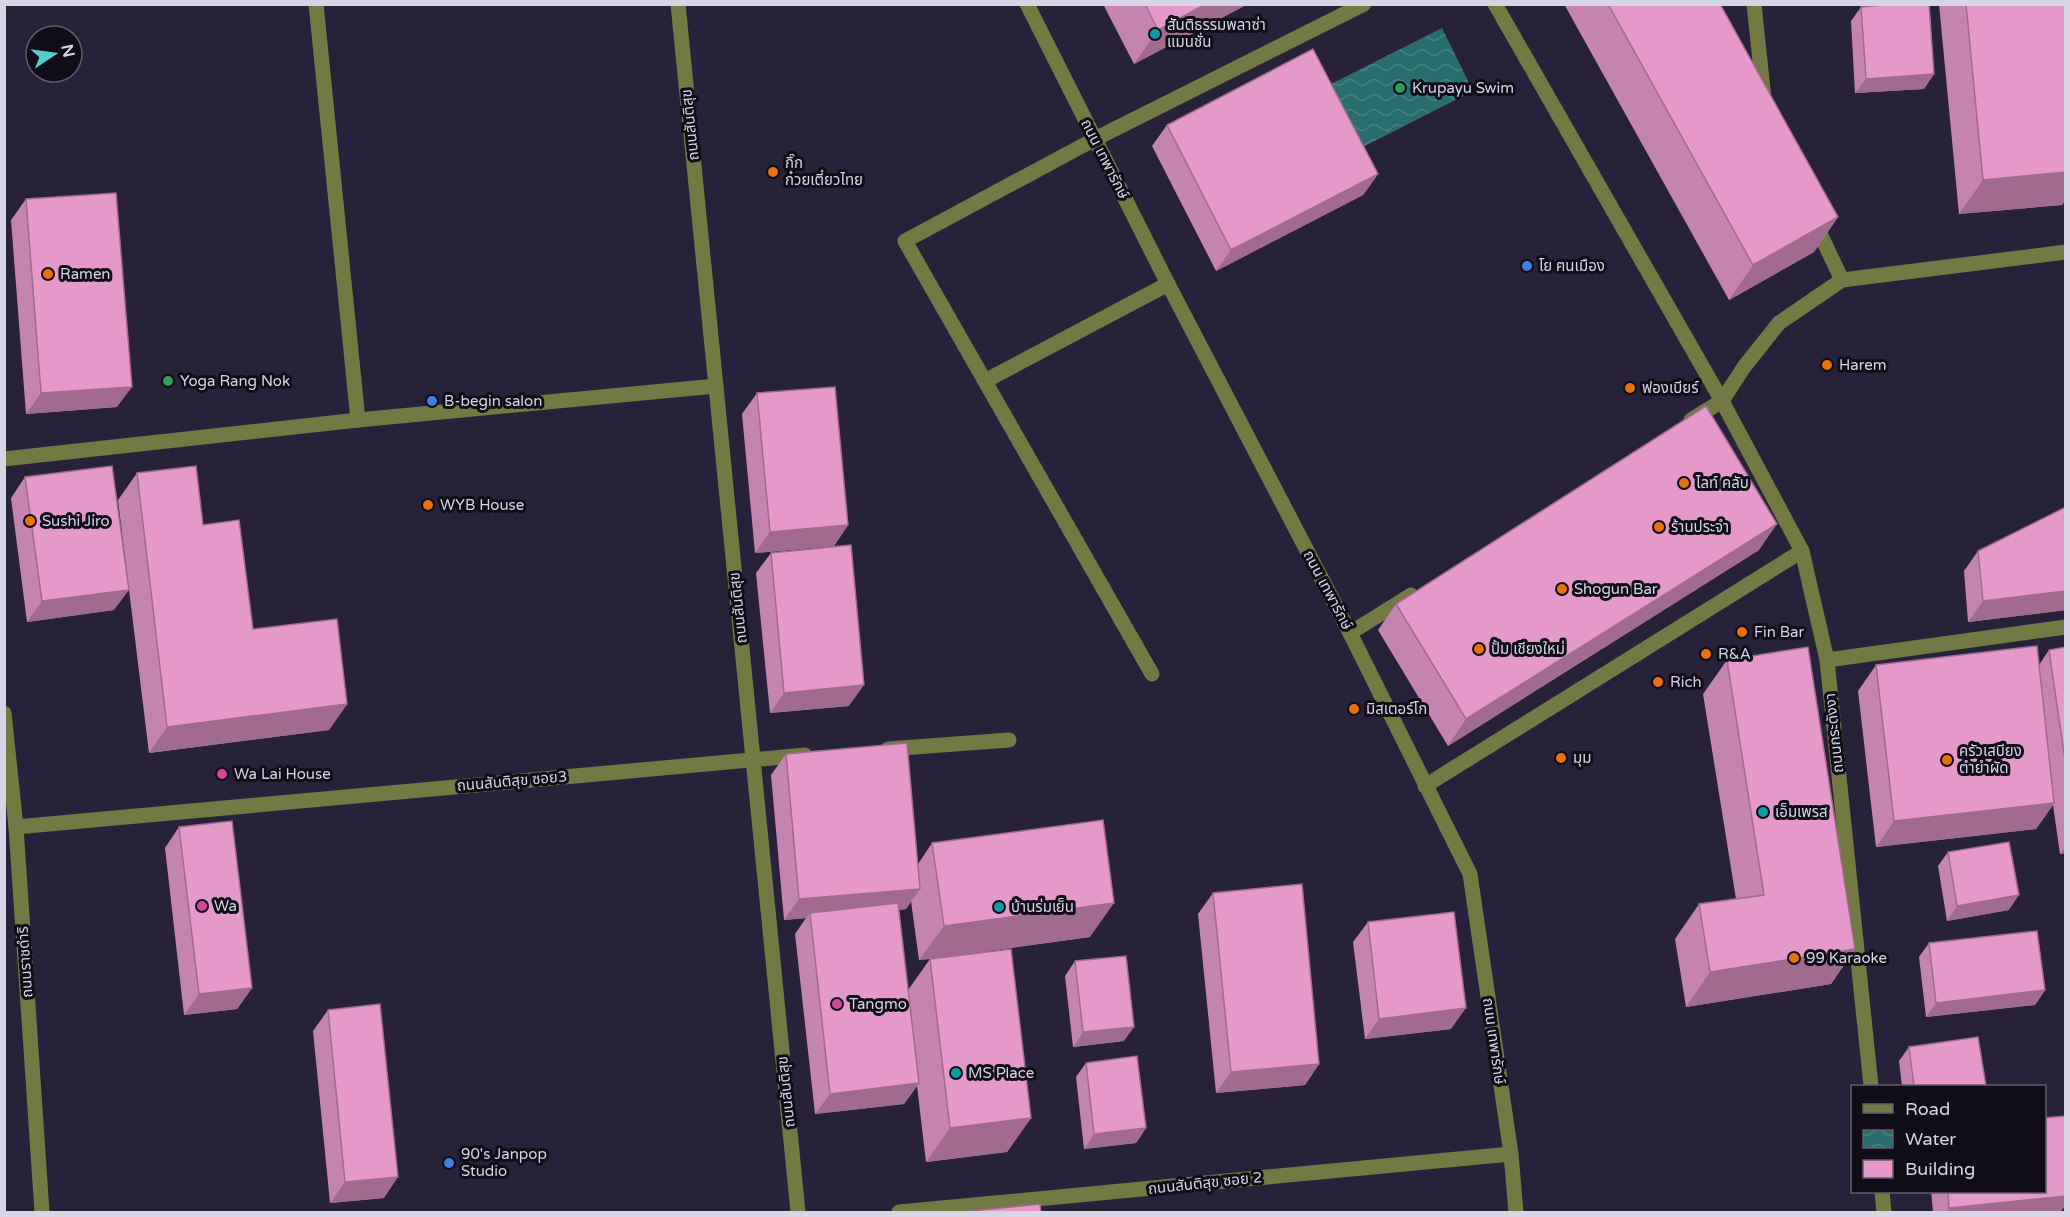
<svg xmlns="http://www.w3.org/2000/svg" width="2070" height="1217" font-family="'Varela Round','Noto Sans Thai',sans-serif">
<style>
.water{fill:url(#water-waves)}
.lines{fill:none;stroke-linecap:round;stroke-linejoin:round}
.minor{stroke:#727942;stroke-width:15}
.wall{fill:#c584af;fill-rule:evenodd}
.shaded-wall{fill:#a06b8e}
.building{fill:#e599cb;stroke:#a06b8e;stroke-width:1.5}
.culture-dot{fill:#0f9aa8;stroke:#100d18;stroke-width:2}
.leisure-dot{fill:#2e9e5b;stroke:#100d18;stroke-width:2}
.food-dot{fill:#e8710a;stroke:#100d18;stroke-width:2}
.shop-dot{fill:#3f7fe0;stroke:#100d18;stroke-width:2}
.hotel-dot{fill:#d1479c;stroke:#100d18;stroke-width:2}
.labels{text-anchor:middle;stroke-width:6;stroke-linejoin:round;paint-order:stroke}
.poi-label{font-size:15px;fill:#d7d4e5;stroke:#100d18;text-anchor:start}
.street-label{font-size:15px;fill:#d7d4e5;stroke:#100d18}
</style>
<defs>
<pattern id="water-waves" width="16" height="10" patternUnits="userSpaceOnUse" patternTransform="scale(1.5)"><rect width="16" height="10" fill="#2a6d6e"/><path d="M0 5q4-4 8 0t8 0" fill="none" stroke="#488183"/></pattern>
</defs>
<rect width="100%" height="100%" fill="#28213a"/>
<path class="water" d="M1442,28L1473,91L1359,149L1327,86Z"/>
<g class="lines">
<g class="minor">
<path d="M316,4L358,420"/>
<path d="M678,4L798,1212"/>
<path d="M1027,4L1168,284L1350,633L1470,874L1511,1154L1516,1212"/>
<path d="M1495,4L1722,401L1802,551L1827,660L1871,1086"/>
<path d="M1754,4L1764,99"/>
<path d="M1815,223L1842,280"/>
<path d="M985,381L1168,284"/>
<path d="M1691,420L1722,401L1744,367L1779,323L1842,280L2066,252"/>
<path d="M4,459L358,420L716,386"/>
<path d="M1350,633L1411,595"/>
<path d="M1827,660L2066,627"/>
<path d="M1152,674L905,241L1095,139L1364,4"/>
<path d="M4,713L16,827L42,1212"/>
<path d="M888,749L1009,740"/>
<path d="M1425,786L1802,551"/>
<path d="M16,827L805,755"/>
<path d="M1882,1192L1884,1212"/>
<path d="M899,1212L1511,1154"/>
</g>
</g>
<g class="wall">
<path d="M1103,4H1248L1134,64Z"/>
<path d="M1564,4H1720L1838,217L1814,252L1729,300Z"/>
<path d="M1939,4H2066V199L2062,205L1959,214Z"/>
<path d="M1861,7L1934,74L1924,89L1855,93L1851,21Z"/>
<path d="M1167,125L1378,174L1363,195L1216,271L1152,146Z"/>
<path d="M26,199L117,407L26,414L11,220Z"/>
<path d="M757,393L848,525L834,546L755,553L742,414Z"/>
<path d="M137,473L203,525L253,629L347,704L329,730L149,753L118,500Z"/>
<path d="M25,477L114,610L27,622L11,498Z"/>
<path d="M2066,507V610L1968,622L1964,571L1978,551Z"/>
<path d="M1759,550L1448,746L1378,630L1396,604Z"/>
<path d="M771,553L849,706L770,713L756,573Z"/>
<path d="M2066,647V853L2060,854L2053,805L2036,829L1876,847L1858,691L1876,665H2039L2049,650Z"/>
<path d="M1727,660L1855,949L1831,984L1686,1007L1675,939L1699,904L1736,899L1703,694Z"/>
<path d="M786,754L918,864L932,843L1090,937L945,957L1031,1118L1007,1152L926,1162L917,1086L904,1104L815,1114L795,934L806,918L784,920L771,775ZM911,901L919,960L930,959L908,990L899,910L906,909Z"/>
<path d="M179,827L252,988L237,1009L184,1015L165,848Z"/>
<path d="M1948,852L2009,910L1947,921L1938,866Z"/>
<path d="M1213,893L1319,1064L1305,1085L1216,1093L1198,914Z"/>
<path d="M1368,922L1451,1029L1365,1039L1353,942Z"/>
<path d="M1929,943L2045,990L2035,1005L1926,1017L1919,957Z"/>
<path d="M1075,961L1124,1041L1073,1047L1065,976Z"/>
<path d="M328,1010L384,1198L330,1203L313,1031Z"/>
<path d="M1909,1047L1986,1086H1902L1899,1061Z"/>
<path d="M1086,1063L1146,1128L1136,1143L1084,1149L1076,1077Z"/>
<path d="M2066,1122V1205L2060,1212H1933L1931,1191H2044Z"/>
</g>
<g class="shaded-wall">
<path d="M1206,4H1248L1134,64L1158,30Z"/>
<path d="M1934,74L1924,89L1855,93L1866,79Z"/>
<path d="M2066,172V199L2062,205L1959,214L1983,180Z"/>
<path d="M1378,174L1363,195L1216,271L1231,250Z"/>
<path d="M1838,217L1814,252L1729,300L1753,265Z"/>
<path d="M132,387L117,407L26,414L41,393Z"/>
<path d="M1777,524L1759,550L1448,746L1466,719Z"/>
<path d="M848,525L834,546L755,553L770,532Z"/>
<path d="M129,590L114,610L27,622L42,601Z"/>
<path d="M2066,591V610L1968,622L1983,601Z"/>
<path d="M864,685L849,706L770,713L784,693Z"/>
<path d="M347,704L329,730L149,753L167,727Z"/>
<path d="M2054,803L2036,829L1876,847L1894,821Z"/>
<path d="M2066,846V853L2060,854Z"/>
<path d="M920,889L906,909L810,918V913L806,918L784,920L799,899Z"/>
<path d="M2019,895L2009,910L1947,921L1957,906Z"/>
<path d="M1114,903L1090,937L919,960L944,926Z"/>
<path d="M1855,949L1831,984L1686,1007L1710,972Z"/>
<path d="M252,988L237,1009L184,1015L199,994Z"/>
<path d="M2045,990L2035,1005L1926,1017L1936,1003Z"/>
<path d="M1466,1008L1451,1029L1365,1039L1379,1019Z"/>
<path d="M1134,1027L1124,1041L1073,1047L1083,1032Z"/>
<path d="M1319,1064L1305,1085L1216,1093L1231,1072Z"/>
<path d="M919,1083L904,1104L815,1114L830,1094Z"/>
<path d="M1031,1118L1007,1152L926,1162L950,1128Z"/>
<path d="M1146,1128L1136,1143L1084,1149L1094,1134Z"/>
<path d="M398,1177L384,1198L330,1203L345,1182Z"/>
<path d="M2066,1196V1205L2060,1212H1946L1949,1208Z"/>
</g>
<g class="building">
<path d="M1145,4H1206L1158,30Z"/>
<path d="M1608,4H1720L1838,217L1753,265Z"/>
<path d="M1894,4H1929L1934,74L1866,79L1861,7Z"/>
<path d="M1966,4H2066V172L1983,180Z"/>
<path d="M1313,49L1378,174L1231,250L1167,125Z"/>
<path d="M116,193L132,387L41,393L26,199Z"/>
<path d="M835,387L848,525L770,532L757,393Z"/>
<path d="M1706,406L1777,524L1466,719L1396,604Z"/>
<path d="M112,466L129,590L42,601L25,477Z"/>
<path d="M196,466L203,525L239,520L253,629L337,619L347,704L167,727L137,473Z"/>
<path d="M2066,507V591L1983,601L1978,551Z"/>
<path d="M851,545L864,685L784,693L771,553Z"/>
<path d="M2037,646L2054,803L1894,821L1876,665Z"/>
<path d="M1808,647L1855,949L1710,972L1699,904L1764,895L1727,660Z"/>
<path d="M2066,647V767L2049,650Z"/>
<path d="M907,743L920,889L799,899L786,754Z"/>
<path d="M1103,820L1114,903L944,926L932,843Z"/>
<path d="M232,821L252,988L199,994L179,827Z"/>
<path d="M2009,842L2019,895L1957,906L1948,852Z"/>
<path d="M1302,884L1319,1064L1231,1072L1213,893Z"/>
<path d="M898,903L919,1083L830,1094L810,913Z"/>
<path d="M1454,912L1466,1008L1379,1019L1368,922Z"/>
<path d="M2037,931L2045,990L1936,1003L1929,943Z"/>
<path d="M1011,949L1031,1118L950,1128L930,959Z"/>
<path d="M1126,956L1134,1027L1083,1032L1075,961Z"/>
<path d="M380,1004L398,1177L345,1182L328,1010Z"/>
<path d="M1978,1037L1986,1086H1914L1909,1047Z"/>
<path d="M1137,1056L1146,1128L1094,1134L1086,1063Z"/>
<path d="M2065,1116L2066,1196L1949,1208L1948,1191H2044V1118Z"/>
<path d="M1040,1204L1041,1212H962Z"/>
</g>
<g class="culture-dot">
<circle cx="1155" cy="34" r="6"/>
<circle cx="1763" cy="812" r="6"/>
<circle cx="999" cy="907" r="6"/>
<circle cx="956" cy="1073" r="6"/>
</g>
<g class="leisure-dot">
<circle cx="1400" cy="88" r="6"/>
<circle cx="168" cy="381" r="6"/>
</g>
<g class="food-dot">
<circle cx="773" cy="172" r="6"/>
<circle cx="48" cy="274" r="6"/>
<circle cx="1827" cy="365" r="6"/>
<circle cx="1630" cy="388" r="6"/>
<circle cx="1684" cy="483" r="6"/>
<circle cx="428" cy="505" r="6"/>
<circle cx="30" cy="521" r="6"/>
<circle cx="1659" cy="527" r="6"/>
<circle cx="1562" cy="589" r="6"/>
<circle cx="1742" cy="632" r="6"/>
<circle cx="1479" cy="649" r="6"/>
<circle cx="1706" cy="654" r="6"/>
<circle cx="1658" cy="682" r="6"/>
<circle cx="1354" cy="709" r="6"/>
<circle cx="1561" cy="758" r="6"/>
<circle cx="1947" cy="760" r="6"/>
<circle cx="1794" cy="958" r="6"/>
</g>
<g class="shop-dot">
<circle cx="1527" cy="266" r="6"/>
<circle cx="432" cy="401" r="6"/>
<circle cx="449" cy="1163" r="6"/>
</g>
<g class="hotel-dot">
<circle cx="222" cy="774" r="6"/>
<circle cx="202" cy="906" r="6"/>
<circle cx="837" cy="1004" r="6"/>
</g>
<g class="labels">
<g class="poi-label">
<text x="1167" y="30">สันติธรรมพลาซ่า<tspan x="1167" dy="17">แมนชั่น</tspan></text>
<text x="1412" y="93">Krupayu Swim</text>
<text x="785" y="168">กิ๊ก<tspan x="785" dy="17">ก๋วยเตี๋ยวไทย</tspan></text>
<text x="1539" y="271">โย ฅนเมือง</text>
<text x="60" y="279">Ramen</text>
<text x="1839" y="370">Harem</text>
<text x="180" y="386">Yoga Rang Nok</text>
<text x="1642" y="393">ฟองเบียร์</text>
<text x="444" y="406">B-begin salon</text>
<text x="1696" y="488">ไลท์ คลับ</text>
<text x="440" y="510">WYB House</text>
<text x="42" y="526">Sushi Jiro</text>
<text x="1671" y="532">ร้านประจำ</text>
<text x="1574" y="594">Shogun Bar</text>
<text x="1754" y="637">Fin Bar</text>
<text x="1491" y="654">ปั้ม เชียงใหม่</text>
<text x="1718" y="659">R&amp;A</text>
<text x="1670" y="687">Rich</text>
<text x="1366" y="714">มิสเตอร์โก</text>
<text x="1959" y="756">ครัวเสบียง<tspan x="1959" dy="17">ตำยำผัด</tspan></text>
<text x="1573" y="763">มุม</text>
<text x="234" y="779">Wa Lai House</text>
<text x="1775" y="817">เอ็มเพรส</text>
<text x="214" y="911">Wa</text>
<text x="1011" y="912">บ้านร่มเย็น</text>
<text x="1806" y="963">99 Karaoke</text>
<text x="849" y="1009">Tangmo</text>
<text x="968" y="1078">MS Place</text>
<text x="461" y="1159">90's Janpop<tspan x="461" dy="17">Studio</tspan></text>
</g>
<g class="street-label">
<text transform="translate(690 125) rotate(-96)" y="5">ถนนสันติสุข</text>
<text transform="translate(1105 159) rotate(63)" y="5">ถนน เทพารักษ์</text>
<text transform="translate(1328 590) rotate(62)" y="5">ถนน เทพารักษ์</text>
<text transform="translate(738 608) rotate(-96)" y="5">ถนนสันติสุข</text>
<text transform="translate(1834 733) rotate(-96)" y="5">ถนนกระดังงา</text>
<text transform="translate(512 781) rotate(-5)" y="5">ถนนสันติสุข ซอย3</text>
<text transform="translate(25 962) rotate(-94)" y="5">ถนนราชดำริ</text>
<text transform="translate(1494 1041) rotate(82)" y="5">ถนน เทพารักษ์</text>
<text transform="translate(786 1092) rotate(-96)" y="5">ถนนสันติสุข</text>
<text transform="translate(1205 1183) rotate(-6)" y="5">ถนนสันติสุข ซอย 2</text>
</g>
</g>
<rect width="2070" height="1217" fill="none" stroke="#d7d4e5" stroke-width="12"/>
<rect x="1851" y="1085" width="195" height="108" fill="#100d18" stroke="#605d6a" stroke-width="1.5"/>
<rect x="1863" y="1104" width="30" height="9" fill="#727942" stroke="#605d6a" stroke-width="1.5"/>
<text x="1905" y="1115" font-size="18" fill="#d7d4e5">Road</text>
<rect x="1863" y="1130" width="30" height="18" fill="url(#water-waves)" stroke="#605d6a" stroke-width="1.5"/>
<text x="1905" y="1145" font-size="18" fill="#d7d4e5">Water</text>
<rect x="1863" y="1160" width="30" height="18" fill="#e599cb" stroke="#605d6a" stroke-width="1.5"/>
<text x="1905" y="1175" font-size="18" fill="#d7d4e5">Building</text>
<g transform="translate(54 54) rotate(77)"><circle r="28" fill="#100d18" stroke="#605d6a" stroke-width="1.5"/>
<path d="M0-4.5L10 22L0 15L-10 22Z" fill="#53cdcb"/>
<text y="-9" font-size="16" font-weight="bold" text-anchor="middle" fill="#d7d4e5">N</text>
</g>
</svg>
